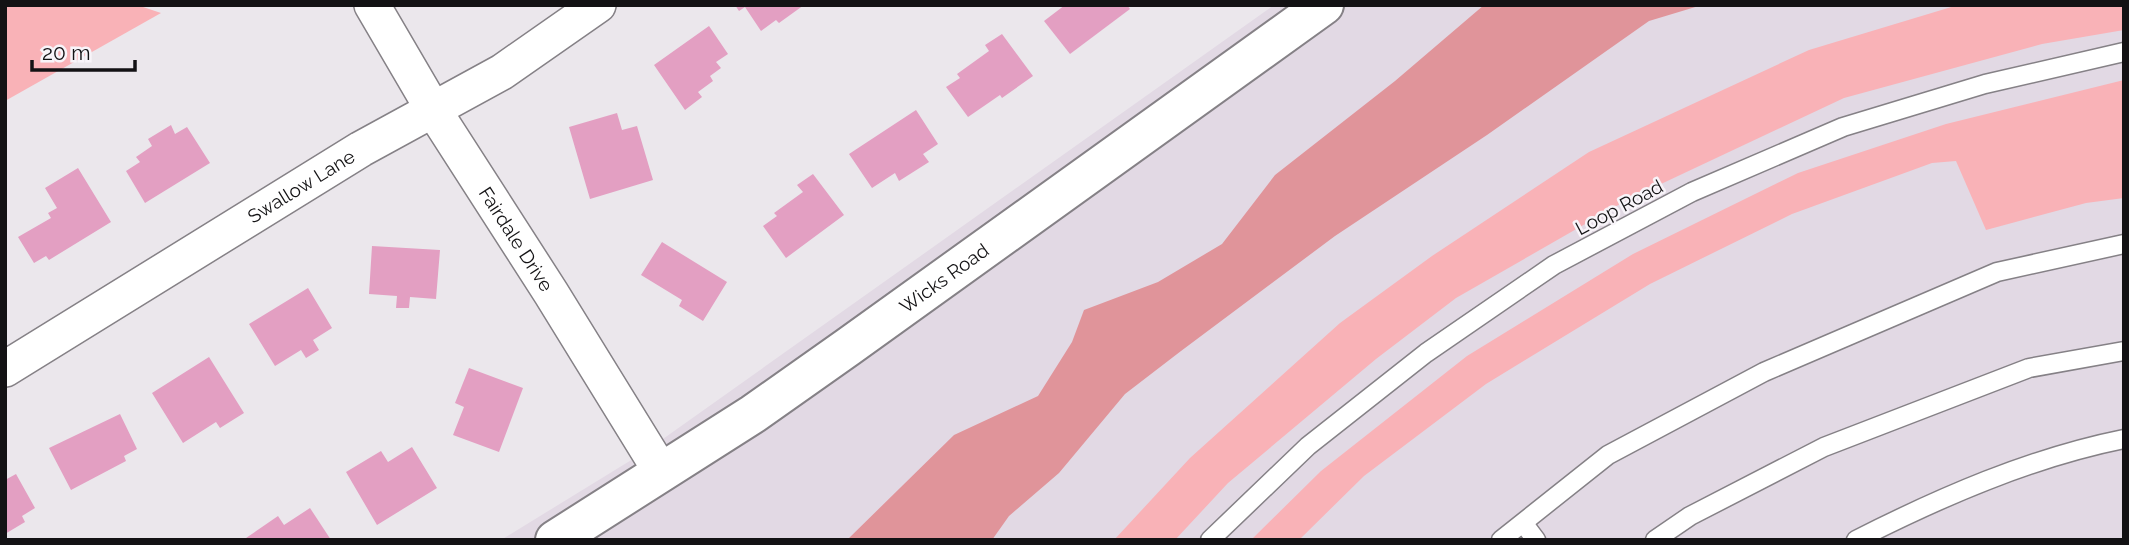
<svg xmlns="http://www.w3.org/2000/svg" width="2129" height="545" font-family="Raleway,sans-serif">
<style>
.built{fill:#e2d9e4}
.green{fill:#f9b2b7}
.forest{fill:#e0949a}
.building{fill:#e39fc2}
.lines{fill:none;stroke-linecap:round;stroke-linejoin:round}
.lane-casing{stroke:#858186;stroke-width:21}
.street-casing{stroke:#858186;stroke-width:38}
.secondary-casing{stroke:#858186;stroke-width:42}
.lane{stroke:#fff;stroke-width:18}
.street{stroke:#fff;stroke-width:35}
.secondary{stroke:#fff;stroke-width:38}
.labels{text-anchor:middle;stroke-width:5;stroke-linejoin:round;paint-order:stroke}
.street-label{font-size:19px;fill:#131214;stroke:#f8f4f9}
</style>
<rect width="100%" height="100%" fill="#ebe7ec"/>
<path class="built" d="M1274,5H2124V540H501L646,451Z"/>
<g class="green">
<path d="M5,5H137L161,13L5,101Z"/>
<path d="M1958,5H2124V30L2042,44L1844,98L1627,200L1456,298L1376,359L1228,483L1175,540H1114L1190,458L1340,323L1432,256L1589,152L1809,50Z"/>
<path d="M2124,80V198L2086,203L1986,230L1956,161L1932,163L1792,214L1650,284L1486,384L1364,476L1299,540H1251L1321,471L1467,356L1633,254L1798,173L1946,124Z"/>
</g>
<path class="forest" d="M1484,5H1702L1649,21L1487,135L1335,236L1181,351L1125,394L1059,473L1009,516L992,540H847L954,435L1038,396L1072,342L1084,310L1158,282L1222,244L1275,175L1395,81Z"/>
<g class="building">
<path d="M735,5H804L779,23L776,20L761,31L745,7L739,11Z"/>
<path d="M1065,5H1127L1130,9L1070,54L1044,21Z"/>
<path d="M709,26L728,54L716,62L721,68L710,76L713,81L698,92L702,97L685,110L654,65Z"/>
<path d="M1002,34L1033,76L1002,98L1000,95L968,117L946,87L960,78L957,74L989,51L985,45Z"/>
<path d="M916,110L938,144L923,154L929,162L899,181L895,173L872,188L849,154Z"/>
<path d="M617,113L622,130L637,126L653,180L590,199L569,127Z"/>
<path d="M171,125L175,134L187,127L210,163L145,203L126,171L140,162L136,157L152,146L148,139Z"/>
<path d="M78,168L111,222L49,260L46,256L34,263L18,237L51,218L48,213L57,208L45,188Z"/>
<path d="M813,174L844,215L786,258L763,226L777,216L774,213L803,192L797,185Z"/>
<path d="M662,242L727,282L703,321L679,306L682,300L641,275Z"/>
<path d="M372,246L440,250L436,299L410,297L409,308H396L397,296L369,294Z"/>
<path d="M308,288L332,328L313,340L319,350L306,358L301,350L275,366L249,324Z"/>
<path d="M209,357L244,413L220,428L216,422L183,443L152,393Z"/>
<path d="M469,368L523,388L499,452L453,435L464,407L455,403Z"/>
<path d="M120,414L137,449L124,456L126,461L71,490L49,448Z"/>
<path d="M412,447L437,488L377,525L346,472L381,451L388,462Z"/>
<path d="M16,474L35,508L22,516L25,522L5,534V480Z"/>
<path d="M310,508L331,540H247L246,538L278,516L284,525Z"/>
</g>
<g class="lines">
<g class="lane-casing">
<g id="lane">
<path d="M1524,524L1536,540"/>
<path d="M1210,540L1308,446L1426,353L1554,265L1692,192L1843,127L1985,84L2124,52"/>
<path d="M1501,540L1608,455L1764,372L1997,272L2124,244"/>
<path d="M1655,540L1690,516L1824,447L2029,368L2124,351"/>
<path d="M1856,540C1941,497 2030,458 2124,439"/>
</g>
</g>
<g class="street-casing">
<g id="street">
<path id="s1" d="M372,5L434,111L551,293L662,473"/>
<path id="s2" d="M5,369L361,149L502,72L598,5"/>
</g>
</g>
<g class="secondary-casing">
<g id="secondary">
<path id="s3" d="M555,540L753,414L848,347L1324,5"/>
</g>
</g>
<use href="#lane" class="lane"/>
<use href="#street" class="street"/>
<use href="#secondary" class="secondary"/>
</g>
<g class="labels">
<g class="street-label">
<text dy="7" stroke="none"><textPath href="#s2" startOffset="348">Swallow Lane</textPath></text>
<text transform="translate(1619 207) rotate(-28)" y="7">Loop Road</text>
<text dy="7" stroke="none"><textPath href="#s1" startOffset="275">Fairdale Drive</textPath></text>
<text dy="7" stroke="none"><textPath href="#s3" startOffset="469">Wicks Road</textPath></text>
</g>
</g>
<rect width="2129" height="545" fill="none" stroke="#131214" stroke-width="14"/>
<path d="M32 60v10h103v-10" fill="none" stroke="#131214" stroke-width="3.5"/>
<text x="42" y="60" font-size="21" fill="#131214" stroke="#f8f4f9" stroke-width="5" paint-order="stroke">20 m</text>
</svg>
